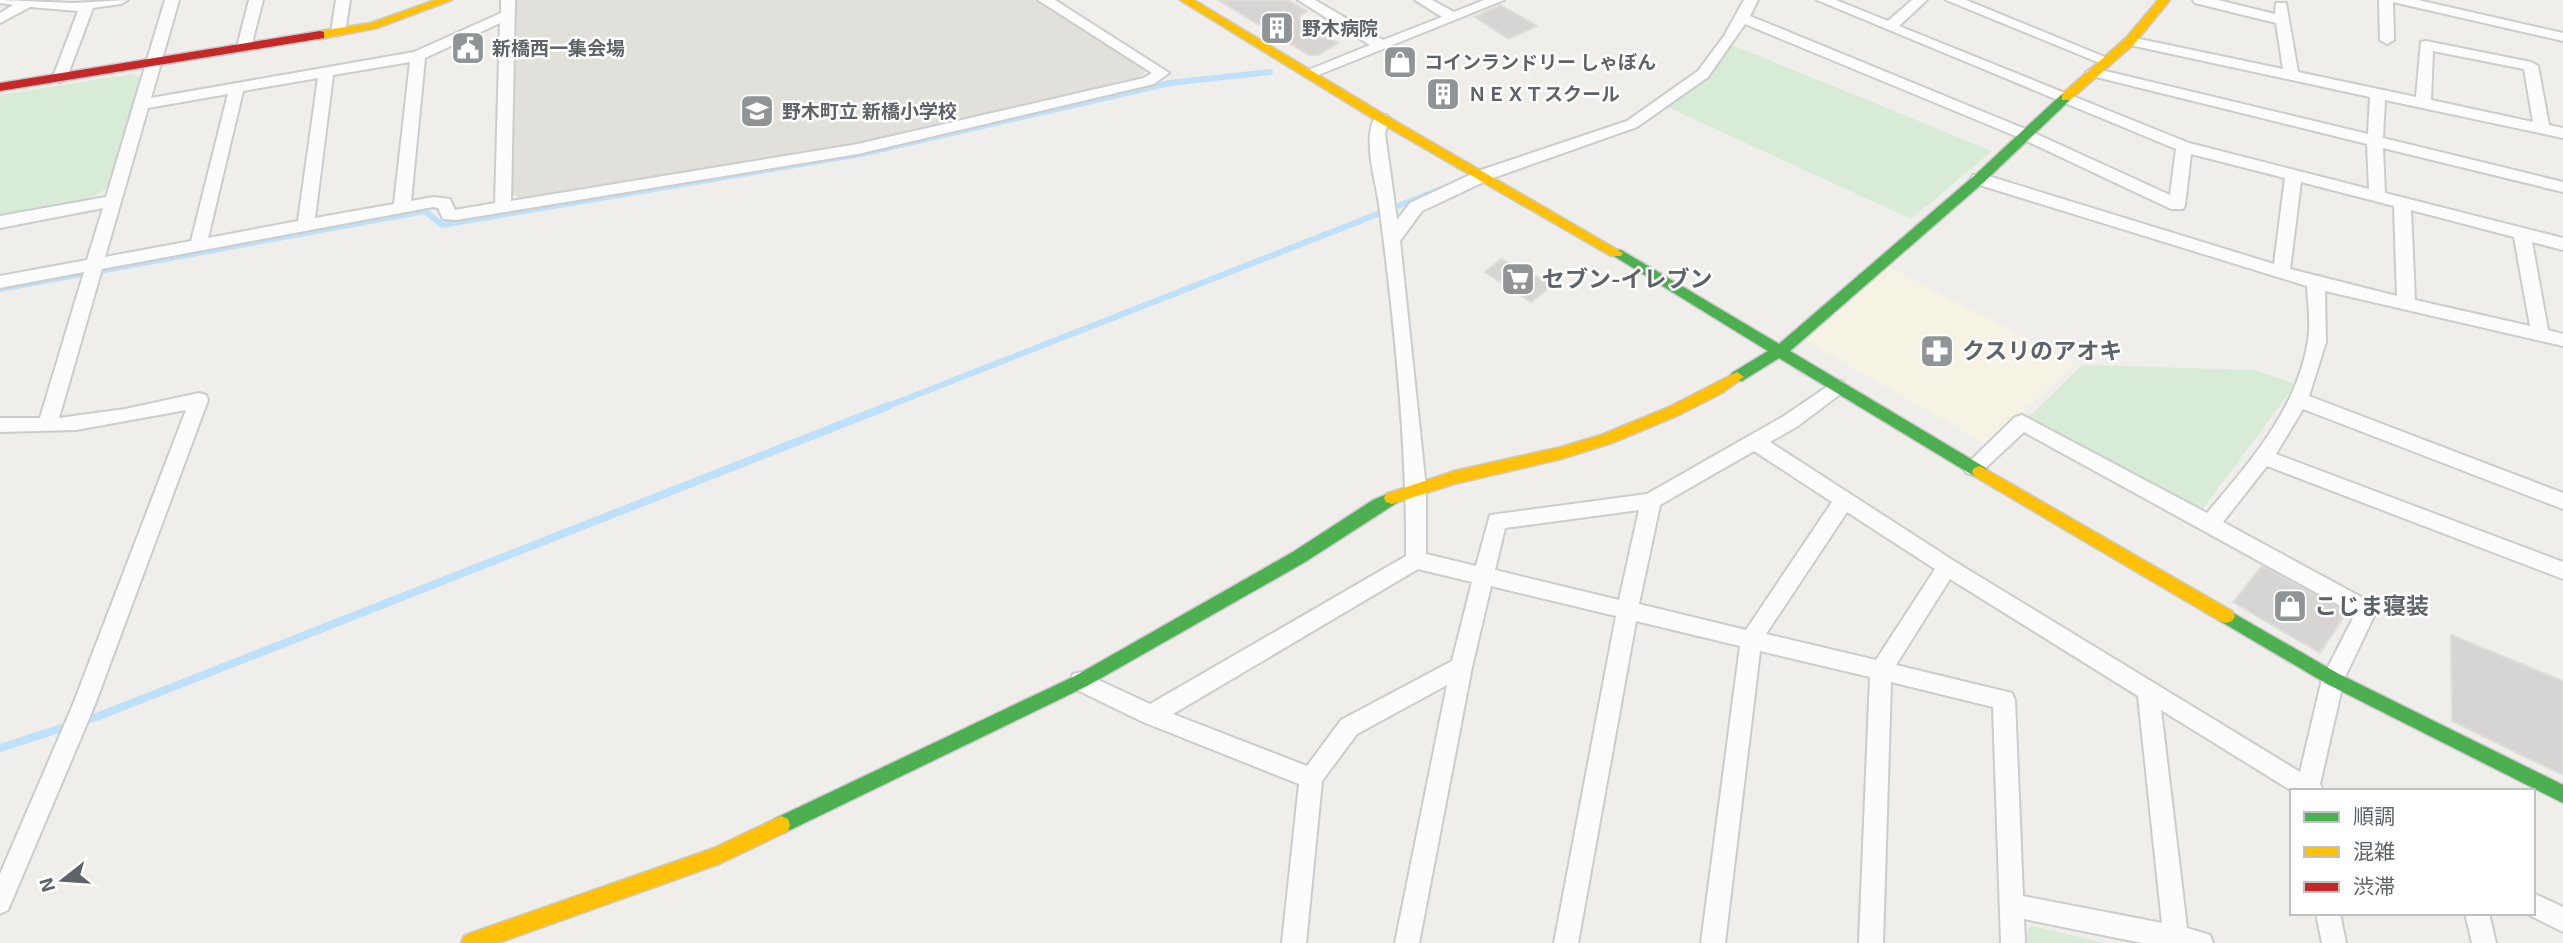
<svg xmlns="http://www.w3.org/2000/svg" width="2563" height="943" font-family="'Exo 2','Noto Sans JP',sans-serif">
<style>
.commercial{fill:#f7f3e4}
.education{fill:#e2e0da}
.green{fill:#d8ebd6}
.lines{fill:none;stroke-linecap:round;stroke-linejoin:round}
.stream-far1{stroke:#bfe0f9;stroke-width:6}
.stream{stroke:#bfe0f9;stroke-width:8}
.building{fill:#d6d5d3;stroke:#deddd9;stroke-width:2}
.street-casing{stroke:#cbcccc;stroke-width:4}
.fast-casing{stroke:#cacacb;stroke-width:3}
.slow-casing{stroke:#cacacb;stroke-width:3}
.jam-casing{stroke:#cacacb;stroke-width:3}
.street{fill:#fdfcfc;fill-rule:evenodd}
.fast{fill:#4caf50;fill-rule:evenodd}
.slow{fill:#ffc107;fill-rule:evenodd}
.jam{fill:#c62828;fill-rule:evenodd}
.labels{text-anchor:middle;stroke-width:5;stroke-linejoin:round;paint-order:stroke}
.far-poi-label{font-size:19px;font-weight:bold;fill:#5f6368;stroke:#fff;text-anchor:start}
.poi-label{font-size:23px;font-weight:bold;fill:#5f6368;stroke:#fff;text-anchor:start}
</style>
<rect width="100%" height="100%" fill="#efeeea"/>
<path class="commercial" d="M1883,264L2074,363L1988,445L1801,338Z"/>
<path class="education" d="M516,0H1035L1147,68L1141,78L860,144L523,200L512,194Z"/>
<g class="green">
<path d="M1725,42L1992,151L1911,219L1661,104L1702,82Z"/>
<path d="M132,74L143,80L106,189L91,198L0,215V95Z"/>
<path d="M2082,365L2254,370L2296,384L2201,511L2029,417Z"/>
<path d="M2032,926L2104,943H2022V934Z"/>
</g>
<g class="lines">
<g class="stream-far1">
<path d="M100,271L425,211L442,225L861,154L1170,83L1270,72"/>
<path d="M0,289L82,274"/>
<path d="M883,408L1444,188"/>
</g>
<path class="stream" d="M0,748L99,716L888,406"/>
</g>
<g class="building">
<path d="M1218,0H1287L1307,11L1298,17L1304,20L1301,22L1338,43L1318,55H1309Z"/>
<path d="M1500,5L1537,26L1509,39L1475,17Z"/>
<path d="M1501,259L1553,285L1531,302L1485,272Z"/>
<path d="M2262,566L2347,612L2320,653L2233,602Z"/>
<path d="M2451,635L2563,681V775L2452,721Z"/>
</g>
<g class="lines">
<g class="street-casing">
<g id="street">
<path d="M0,0L73,3L128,0L121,4L93,8L67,77L60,82L53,77L78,11L30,7L0,23V13L13,5L0,3Z"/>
<path d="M165,0H179L151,98L414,52L501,13V0H515L511,201L858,144L1144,78L1152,73L1038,0H1055L1169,73L1154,84L858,154L456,220L443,219L438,208L433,207L102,269L59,418L125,409L199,393L206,395L208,400L94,707L8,910L0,914V874L72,707L186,410L76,430L0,432V418H40L84,272L0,288V276L87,260L103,208L0,228V216L106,197ZM500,23L495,203L455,210L450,199L433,197L411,201L425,58ZM410,62L394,204L315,218L333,75ZM318,78L298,221L208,238L243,91ZM228,94L191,241L105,257L148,108Z"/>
<path d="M249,0H263L251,47L244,51L237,47Z"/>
<path d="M336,0H350L345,32L338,36L331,32Z"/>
<path d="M1298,0H1315L1383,40L1442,17L1415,0H1432L1454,12L1484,0H1504L1311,78L1306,77L1304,74L1306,71L1370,45Z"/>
<path d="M1744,0H1758L1750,16L2030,131L2170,195L2176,149L1817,0H1836L1888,21L1912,0H1927L1899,26L2189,143L2369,189L2367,144L2088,75L2086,72L2093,68L2368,134L2370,97L2130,45L2123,41L2130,37L2283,69L2276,23L2195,3L2193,0H2218L2275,14L2276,3H2286L2298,72L2416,97L2421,42L2426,41L2531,62L2538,66L2549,125L2563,128V138L2385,100L2383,138L2563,182V192L2383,148L2385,193L2563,238V250L2532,242L2548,330L2563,334V346L2325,291L2326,342L2309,396L2563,493V509L2303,409L2276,454L2563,562V579L2267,466L2223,522L2374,604L2377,610L2344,679L2320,784L2323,791H2292L2161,710L2187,928L2210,935L2213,943H2142L2024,919L2025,943H2001L1993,707L1891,682L1883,943H1859L1870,677L1760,651L1725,943H1701L1740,646L1636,621L1578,943H1554L1616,616L1491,586L1472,667L1419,943H1395L1447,685L1357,734L1322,781L1306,943H1282L1299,784L1143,722L1073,688L1070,681L1073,674L1081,672L1150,704L1406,556C1407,441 1394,318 1379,204C1375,177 1362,139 1376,115H1386L1389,118L1385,134L1397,220L1410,203L1478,171L1627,121L1698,71L1724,36ZM1745,24L2018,137L2171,209H2183L2185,205L2191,154L2285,178L2274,264L1985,175H1973L1971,179L1973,183L2307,286C2308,304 2311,323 2308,341C2297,409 2250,462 2207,513L2022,415L2015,417L1963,468L1966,473L1973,475L1980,473L2024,432L2355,614L2322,679L2300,772L1954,561L1770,442L1798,426L1843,392L1846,387L1843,382L1837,380L1784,416L1647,494L1490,515L1476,566L1426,554V488L1400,241L1422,211L1490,179L1637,127L1708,77ZM2433,51L2524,69L2533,122L2431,100ZM2301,182L2394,206L2397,296L2290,269ZM2411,210L2514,237L2530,326L2415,300ZM1754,451L1832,502L1746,630L1639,604L1660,505ZM1639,510L1619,600L1495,570L1505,528ZM1847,512L1935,569L1876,660L1766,634ZM1418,569L1472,582L1452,661L1341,720L1307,766L1173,714ZM1950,579L2138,696L2162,923L2023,896L2015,700L2012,693L1896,665Z"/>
<path d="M1946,0H1966L2112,60L2105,64L2100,63Z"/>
<path d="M2379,0H2418L2563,33V41L2393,2L2394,40L2387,44L2380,40Z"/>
<path d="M2533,893L2563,907V932L2525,913H2533Z"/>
<path d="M2316,913H2340L2346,943H2322Z"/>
<path d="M2465,913H2489L2496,943H2472Z"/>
</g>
</g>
<g class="fast-casing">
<g id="fast">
<path d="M2066,93L2072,97L2070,100L1984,182L1790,351L1986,468L1988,472L1986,476H1974L1779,358L1742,381H1732L1730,377L1732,373L1768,351L1609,253L1611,250H1621L1779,344L1974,176L2062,94Z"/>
<path d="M1392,492L1398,494L1400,498L1398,502L1305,562L1087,686L788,831L781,834L774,831L772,825L774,819L1075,676L1293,552L1373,500Z"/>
<path d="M2226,609L2339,674L2563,785V803L2327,684L2220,621L2217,616L2220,611Z"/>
</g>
</g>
<g class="slow-casing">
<g id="slow">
<path d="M435,0H452L377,28L320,39L314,35L320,31L371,23Z"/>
<path d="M1180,0H1194L1385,115L1623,253L1621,256H1611L1377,121Z"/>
<path d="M2158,0H2170L2134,44L2070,100H2062V94L2126,38Z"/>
<path d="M1737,372L1744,377L1722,393L1679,415L1612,443L1561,459L1454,484L1392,504L1386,502L1384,498L1386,494L1454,471L1561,447L1601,435L1669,407Z"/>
<path d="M1980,466L2232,611L2235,616L2232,621L2226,623L2220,621L1974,476L1972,472L1974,468Z"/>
<path d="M781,816L788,819L790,825L788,831L719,864L498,943H461L464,936L471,933L714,848Z"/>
</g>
</g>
<g class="jam-casing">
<path id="jam" d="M320,31L324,32V38L0,91V83Z"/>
</g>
<use href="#street" class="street"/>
<use href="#fast" class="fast"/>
<use href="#slow" class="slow"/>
<use href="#jam" class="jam"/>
</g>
<defs>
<g id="building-square" transform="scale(1.75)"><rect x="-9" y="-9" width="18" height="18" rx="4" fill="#919496" stroke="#fff"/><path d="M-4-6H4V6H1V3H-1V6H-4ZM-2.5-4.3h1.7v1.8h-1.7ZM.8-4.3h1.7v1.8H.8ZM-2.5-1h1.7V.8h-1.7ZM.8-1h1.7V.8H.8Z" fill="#fff"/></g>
<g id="civic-square" transform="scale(1.75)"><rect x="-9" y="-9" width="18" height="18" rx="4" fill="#919496" stroke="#fff"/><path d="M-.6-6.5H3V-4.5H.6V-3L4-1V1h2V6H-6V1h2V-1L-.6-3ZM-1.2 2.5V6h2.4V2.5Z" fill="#fff"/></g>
<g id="shop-square" transform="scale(1.75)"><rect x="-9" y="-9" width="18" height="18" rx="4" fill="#919496" stroke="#fff"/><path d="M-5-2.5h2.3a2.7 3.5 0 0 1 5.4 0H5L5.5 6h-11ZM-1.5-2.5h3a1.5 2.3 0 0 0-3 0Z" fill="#fff"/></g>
<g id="school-square" transform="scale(1.75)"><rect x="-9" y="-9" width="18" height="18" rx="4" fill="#919496" stroke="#fff"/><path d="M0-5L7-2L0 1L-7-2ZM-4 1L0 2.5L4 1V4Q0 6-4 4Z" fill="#fff"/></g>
<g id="supermarket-square" transform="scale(1.75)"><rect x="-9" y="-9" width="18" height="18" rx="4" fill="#919496" stroke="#fff"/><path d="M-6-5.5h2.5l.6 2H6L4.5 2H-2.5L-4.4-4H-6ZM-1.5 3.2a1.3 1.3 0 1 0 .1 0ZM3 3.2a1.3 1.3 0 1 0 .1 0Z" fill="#fff"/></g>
<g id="pharmacy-square" transform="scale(1.75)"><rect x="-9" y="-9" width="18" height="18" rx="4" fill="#919496" stroke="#fff"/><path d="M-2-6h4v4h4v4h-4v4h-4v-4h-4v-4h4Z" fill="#fff"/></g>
</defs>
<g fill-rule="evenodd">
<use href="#building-square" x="1277" y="28"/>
<use href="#civic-square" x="468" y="48"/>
<use href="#shop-square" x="1400" y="62"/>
<use href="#building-square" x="1443" y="94"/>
<use href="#school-square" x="757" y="111"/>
<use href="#supermarket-square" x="1518" y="279"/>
<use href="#pharmacy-square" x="1937" y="351"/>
<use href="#shop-square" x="2290" y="606"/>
</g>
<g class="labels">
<g class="far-poi-label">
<text x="1302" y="35">野木病院</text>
<text x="492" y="55">新橋西一集会場</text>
<text x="1424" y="69">コインランドリー しゃぼん</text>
<text x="1468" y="101">ＮＥＸＴスクール</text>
<text x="782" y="118">野木町立 新橋小学校</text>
</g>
<g class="poi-label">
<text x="1542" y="287">セブン-イレブン</text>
<text x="1962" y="359">クスリのアオキ</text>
<text x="2314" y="614">こじま寝装</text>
</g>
</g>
<rect x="2290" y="789" width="245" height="126" fill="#ffffff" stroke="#bfc1c3" stroke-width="2"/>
<rect x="2304" y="812" width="35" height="10" fill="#4caf50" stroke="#bfc1c3" stroke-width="2"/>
<text x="2353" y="824" font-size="21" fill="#5f6368">順調</text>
<rect x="2304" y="847" width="35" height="10" fill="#ffc107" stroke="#bfc1c3" stroke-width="2"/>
<text x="2353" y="859" font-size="21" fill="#5f6368">混雑</text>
<rect x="2304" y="882" width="35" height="10" fill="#c62828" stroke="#bfc1c3" stroke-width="2"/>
<text x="2353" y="894" font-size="21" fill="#5f6368">渋滞</text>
<g transform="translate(63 880) rotate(253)" stroke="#ffffff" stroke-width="5" paint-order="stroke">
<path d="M0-5L12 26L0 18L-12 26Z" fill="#5f6368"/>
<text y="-10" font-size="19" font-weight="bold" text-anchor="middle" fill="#5f6368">N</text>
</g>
</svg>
